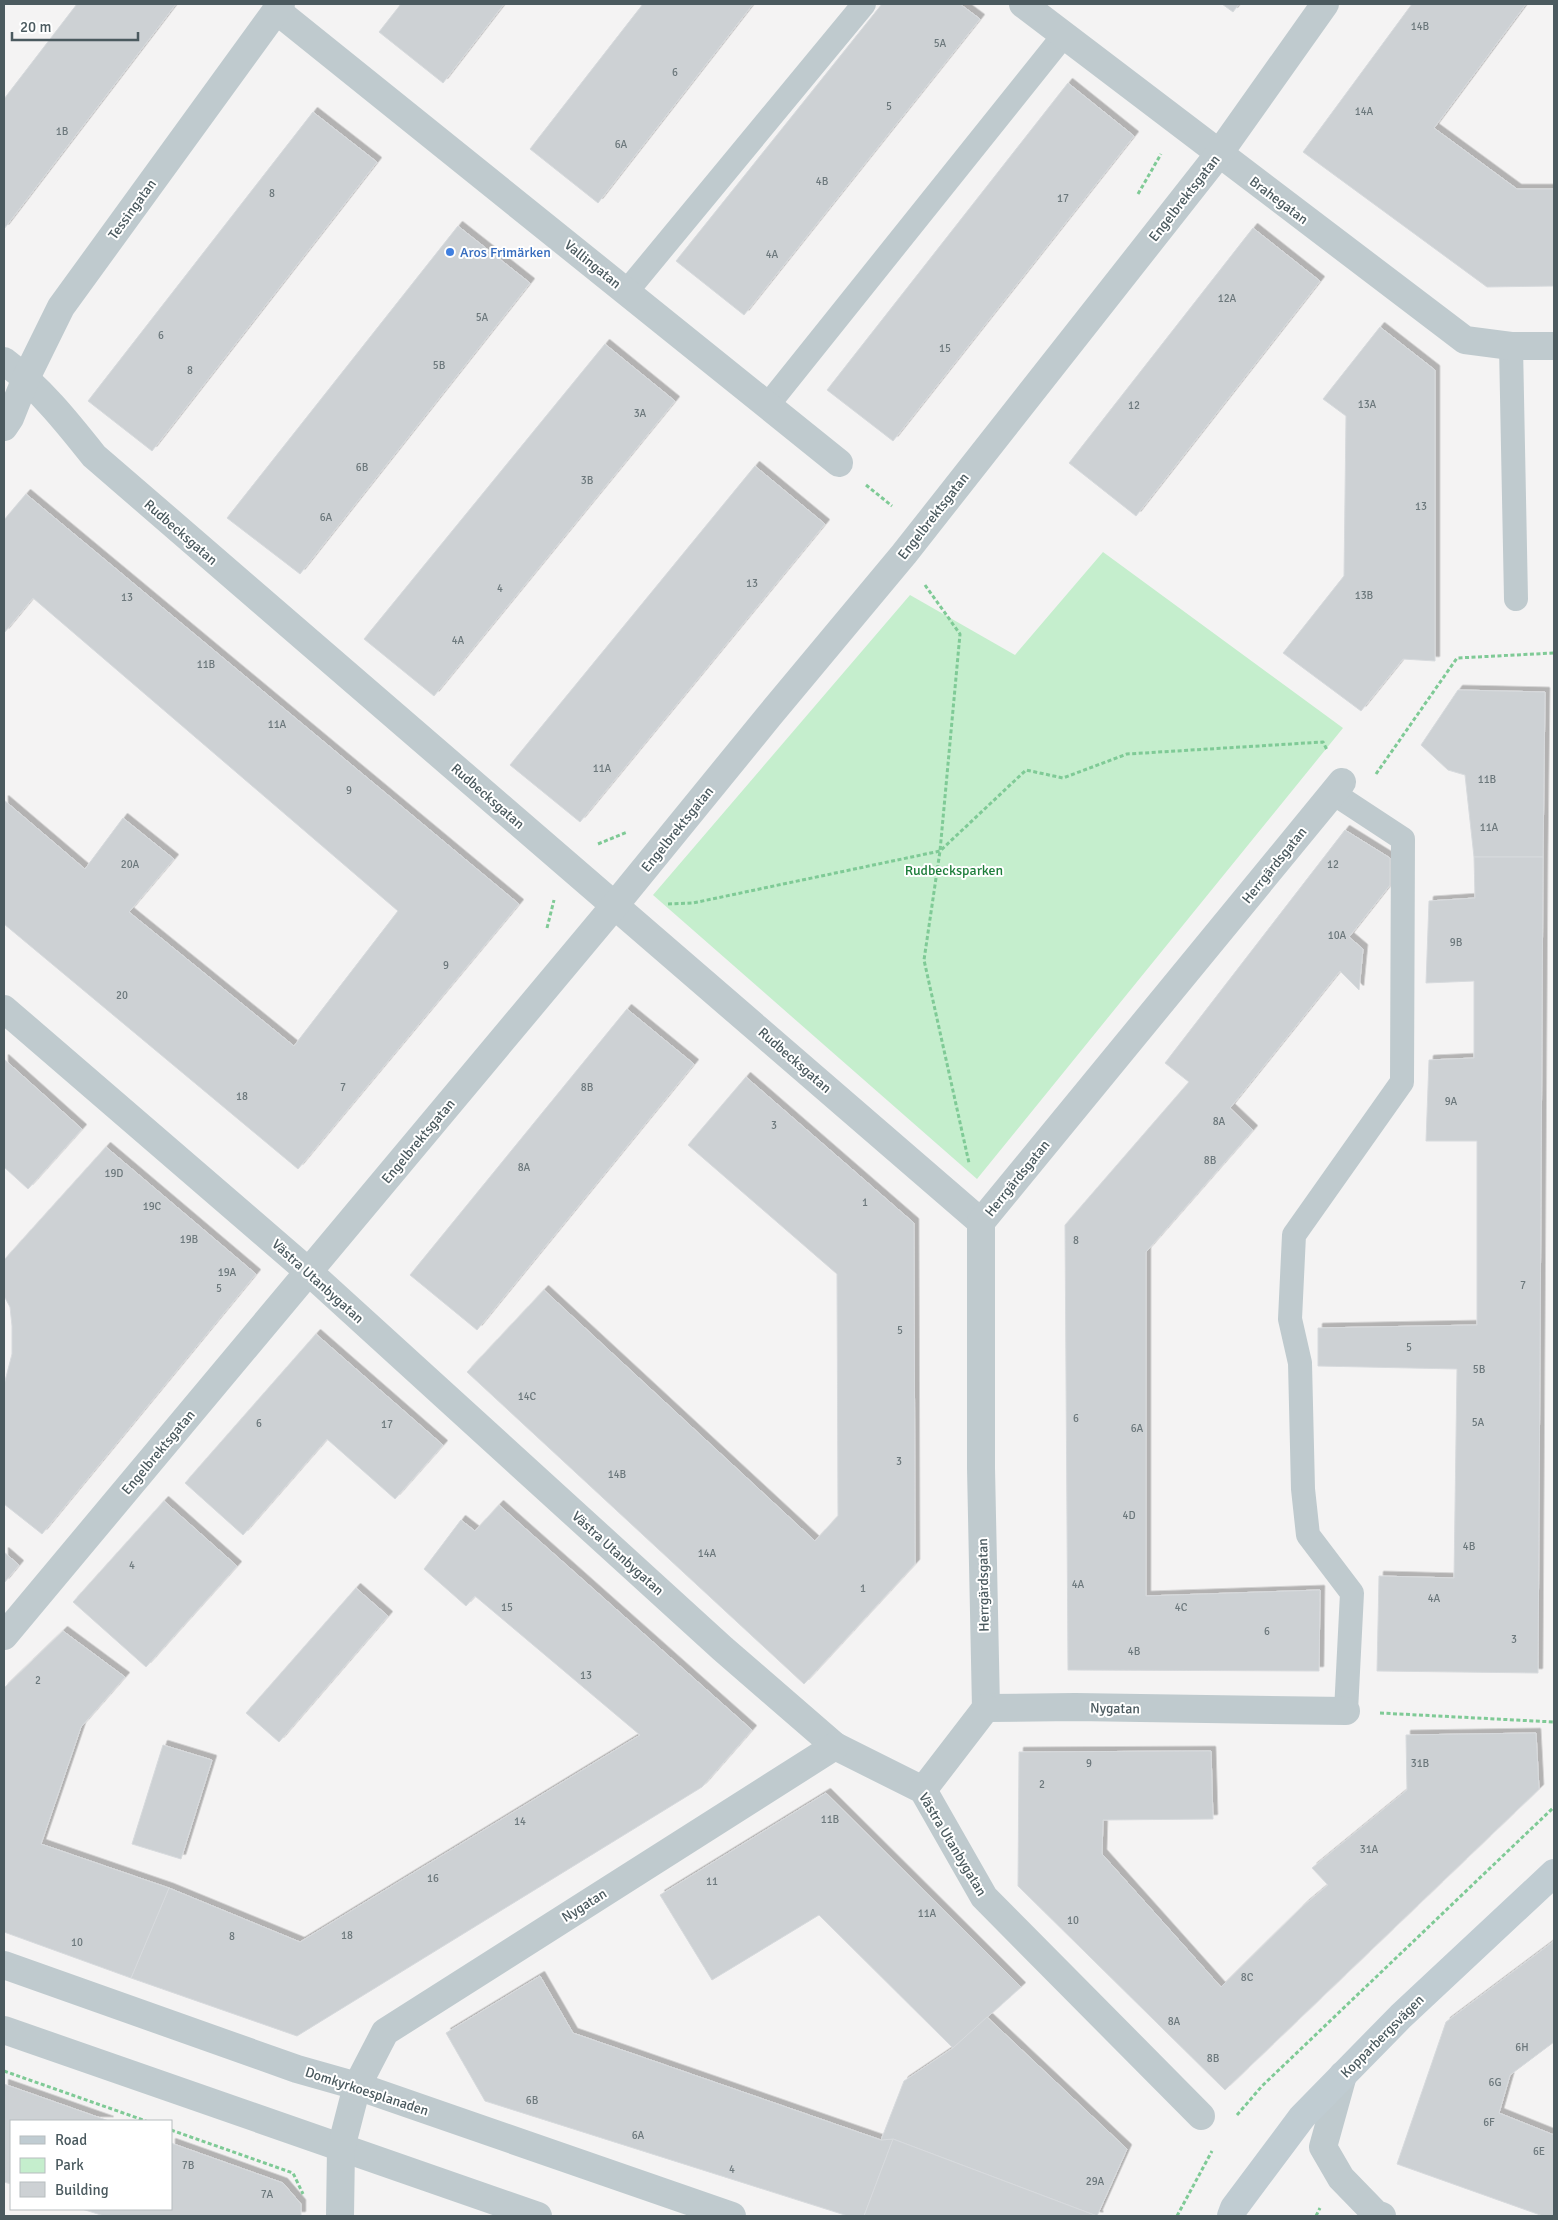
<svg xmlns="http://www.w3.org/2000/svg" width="1558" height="2220" font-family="Signika,sans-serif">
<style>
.green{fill:#c5eecd}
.building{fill:#cdd1d4;stroke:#d7dadd;filter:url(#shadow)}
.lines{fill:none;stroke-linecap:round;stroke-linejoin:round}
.path{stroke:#7fca96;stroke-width:3;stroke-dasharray:4 2.5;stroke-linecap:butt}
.lane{stroke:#bfcace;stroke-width:24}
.street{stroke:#bfcace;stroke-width:28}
.secondary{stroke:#c0ccd2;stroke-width:28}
.shop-dot{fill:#3f7fe0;stroke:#fff;stroke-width:2}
.labels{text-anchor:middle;stroke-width:4;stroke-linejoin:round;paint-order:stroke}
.number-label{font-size:11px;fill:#6c787c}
.street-label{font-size:14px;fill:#4b5a5f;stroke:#fff}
.shop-label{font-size:14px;fill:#366cbe;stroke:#fff;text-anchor:start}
.park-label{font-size:14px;fill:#1e7e3b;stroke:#fff}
</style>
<defs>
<filter id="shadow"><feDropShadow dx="4.5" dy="-4.5" stdDeviation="0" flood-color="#0004"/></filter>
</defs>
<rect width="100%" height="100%" fill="#f4f3f3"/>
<path class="green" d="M1103,552L1343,728L977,1179L653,895L910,595L1015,655Z"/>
<g class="building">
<path d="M77,4H176L4,229V99Z"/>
<path d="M401,4H504L443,83L379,32Z"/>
<path d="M643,4H753L598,203L530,149Z"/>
<path d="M882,4H960L980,19L744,315L676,261Z"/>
<path d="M1222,4H1239L1233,12Z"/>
<path d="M1412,4H1526L1434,128L1517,189H1554V286L1487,287L1303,152Z"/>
<path d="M1068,83L1134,136L893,441L827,390Z"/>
<path d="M313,112L377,162L152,451L88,401Z"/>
<path d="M458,226L530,283L300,574L227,518Z"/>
<path d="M1253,228L1320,281L1136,516L1069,463Z"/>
<path d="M1380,327L1435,370V661L1403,659L1361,711L1283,653L1344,576L1346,416L1323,399Z"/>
<path d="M605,344L675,401L434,696L364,639Z"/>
<path d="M755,466L825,524L580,822L510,765Z"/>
<path d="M26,494L519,904L298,1169L4,924V800L85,869L123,818L174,859L129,912L294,1046L398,911L33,598L4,633V520Z"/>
<path d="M1458,690L1545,692L1543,857H1474L1465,775L1448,770L1421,745Z"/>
<path d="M1345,830L1390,858V885L1349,937L1363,949L1359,990L1340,971L1230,1108L1253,1130L1146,1252V1596L1320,1590L1319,1671L1068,1670L1065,1225L1189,1082L1165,1063Z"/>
<path d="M1474,857H1543L1538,1673L1377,1671L1379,1576L1454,1578L1457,1369L1318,1366V1328L1477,1325V1141H1426L1429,1060L1474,1058V981L1426,983L1429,901L1475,898Z"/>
<path d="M627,1009L694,1064L477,1330L410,1275Z"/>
<path d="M4,1059L82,1129L28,1189L4,1167Z"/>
<path d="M746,1077L914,1223L915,1564L804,1684L467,1372L544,1290L815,1541L838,1516L837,1274L688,1145Z"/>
<path d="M106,1147L256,1274L42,1534L4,1504V1385L12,1354V1326L10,1307L4,1296V1260Z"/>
<path d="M316,1334L443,1445L395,1499L327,1439L243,1535L185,1483Z"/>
<path d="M164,1501L237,1566L146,1667L73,1602Z"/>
<path d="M499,1505L752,1730L702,1787L297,2036L131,1978L169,1888L300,1942L640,1735L475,1596L466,1606L424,1569L461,1520L475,1531Z"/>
<path d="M4,1552L19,1565L4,1583Z"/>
<path d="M356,1588L388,1616L279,1742L246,1713Z"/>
<path d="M63,1631L125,1677L81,1727L41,1844L169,1888L131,1978L4,1932V1688Z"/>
<path d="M1536,1733L1539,1789L1225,2090L1018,1886L1019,1752L1211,1751L1213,1819L1103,1820L1102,1854L1221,1987L1303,1906L1328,1885L1312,1868L1407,1790L1406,1735Z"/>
<path d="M163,1745L212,1760L181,1859L132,1844Z"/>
<path d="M826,1793L1021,1987L953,2048L819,1915L712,1980L660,1895Z"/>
<path d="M1554,1941V2042L1510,2075L1499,2113L1554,2135V2216H1543L1397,2164L1446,2022Z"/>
<path d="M540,1976L573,2033L881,2140L893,2139L864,2216H848L485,2101L446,2033Z"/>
<path d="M987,2017L1127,2149L1097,2216L893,2139L881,2140L904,2081L953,2048Z"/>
<path d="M4,2084L109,2121H11V2184L4,2182Z"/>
<path d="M893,2139L1097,2216H1099H864Z"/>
<path d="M171,2143L283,2183L301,2204V2216H104L82,2209H171Z"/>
</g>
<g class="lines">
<g class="path">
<path d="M1138,194L1161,154"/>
<path d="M866,485L892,506"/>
<path d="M925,585L960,634L940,851L924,960L969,1163"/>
<path d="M1376,774L1457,658L1554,653"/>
<path d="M598,844L627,832"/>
<path d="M668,904L693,903L940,851L1026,770L1063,778L1127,754L1323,742L1327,750"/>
<path d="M547,928L554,900"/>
<path d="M1380,1713L1554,1722"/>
<path d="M4,2071L146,2121"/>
<path d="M1237,2115L1262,2086L1554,1807"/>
<path d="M171,2130L293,2173L303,2194"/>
<path d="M1177,2216L1212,2151"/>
<path d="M1316,2216L1320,2208"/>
</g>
<g class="lane">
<path d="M627,291L864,4"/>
<path d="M1511,346L1516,599"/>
<path d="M767,406L1064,35"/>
<path d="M1333,793L1403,839L1402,1082L1294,1235L1290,1319L1300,1363L1303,1489L1308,1535L1352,1593L1346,1711"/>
</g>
<g class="street">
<path d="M1023,4L1465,340L1511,346H1554"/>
<path d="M276,10L839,463"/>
<path d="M4,361C39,387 67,422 94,456L981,1222"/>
<path d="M4,427L10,418L26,378L61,307L281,4"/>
<path d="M4,1009L309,1272L723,1649L835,1746L923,1790L984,1897L1201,2116"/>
<path d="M4,1636L615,905L769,716L904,554L1218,155L1325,4"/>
<path d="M986,1708L981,1468V1222L1342,782"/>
<path d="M986,1708L1075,1707L1346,1711"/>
<path d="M923,1790L986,1708"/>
<path d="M4,1965L297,2069L357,2086L732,2216"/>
<path d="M4,2030L538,2216"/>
<path d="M1343,2075L1323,2147L1341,2178L1376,2214L1382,2216"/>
<path d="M340,2216L341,2148L357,2086L385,2032L835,1746"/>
</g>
<path class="secondary" d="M1231,2216L1234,2208L1302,2117L1401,2016L1554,1873"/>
</g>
<circle class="shop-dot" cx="450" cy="252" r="5"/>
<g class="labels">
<g class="number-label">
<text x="1420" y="30">14B</text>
<text x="940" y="47">5A</text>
<text x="675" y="76">6</text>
<text x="889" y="110">5</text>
<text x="1364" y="115">14A</text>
<text x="62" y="135">1B</text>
<text x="621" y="148">6A</text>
<text x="822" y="185">4B</text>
<text x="272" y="197">8</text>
<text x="1063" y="202">17</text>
<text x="772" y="258">4A</text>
<text x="1227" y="302">12A</text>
<text x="482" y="321">5A</text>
<text x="161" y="339">6</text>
<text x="945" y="352">15</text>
<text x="439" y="369">5B</text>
<text x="190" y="374">8</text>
<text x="1367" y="408">13A</text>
<text x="1134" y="409">12</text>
<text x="640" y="417">3A</text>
<text x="362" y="471">6B</text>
<text x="587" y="484">3B</text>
<text x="1421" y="510">13</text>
<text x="326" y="521">6A</text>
<text x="752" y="587">13</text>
<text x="500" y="592">4</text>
<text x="1364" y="599">13B</text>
<text x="127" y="601">13</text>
<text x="458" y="644">4A</text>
<text x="206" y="668">11B</text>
<text x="277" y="728">11A</text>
<text x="602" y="772">11A</text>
<text x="1487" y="783">11B</text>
<text x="349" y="794">9</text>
<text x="1489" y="831">11A</text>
<text x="130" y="868">20A</text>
<text x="1333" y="868">12</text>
<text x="1337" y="939">10A</text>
<text x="1456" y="946">9B</text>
<text x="446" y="969">9</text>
<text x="122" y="999">20</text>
<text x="343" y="1091">7</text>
<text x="587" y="1091">8B</text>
<text x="242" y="1100">18</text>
<text x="1451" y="1105">9A</text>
<text x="1219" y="1125">8A</text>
<text x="774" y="1129">3</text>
<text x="1210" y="1164">8B</text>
<text x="524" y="1171">8A</text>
<text x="114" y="1177">19D</text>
<text x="865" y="1206">1</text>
<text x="152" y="1210">19C</text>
<text x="189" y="1243">19B</text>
<text x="1076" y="1244">8</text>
<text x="227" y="1276">19A</text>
<text x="1523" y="1289">7</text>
<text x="219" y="1292">5</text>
<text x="900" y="1334">5</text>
<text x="1409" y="1351">5</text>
<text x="1479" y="1373">5B</text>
<text x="527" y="1400">14C</text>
<text x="1076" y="1422">6</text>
<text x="1478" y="1426">5A</text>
<text x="259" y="1427">6</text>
<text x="387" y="1428">17</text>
<text x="1137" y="1432">6A</text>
<text x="899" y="1465">3</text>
<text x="617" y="1478">14B</text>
<text x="1129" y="1519">4D</text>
<text x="1469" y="1550">4B</text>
<text x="707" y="1557">14A</text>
<text x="132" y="1569">4</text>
<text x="1078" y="1588">4A</text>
<text x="863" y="1592">1</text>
<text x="1434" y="1602">4A</text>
<text x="507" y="1611">15</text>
<text x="1181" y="1611">4C</text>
<text x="1267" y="1635">6</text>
<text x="1514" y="1643">3</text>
<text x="1134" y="1655">4B</text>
<text x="586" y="1679">13</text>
<text x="38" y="1684">2</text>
<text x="1089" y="1767">9</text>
<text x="1420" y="1767">31B</text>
<text x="1042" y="1788">2</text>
<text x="830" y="1823">11B</text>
<text x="520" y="1825">14</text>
<text x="1369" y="1853">31A</text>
<text x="433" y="1882">16</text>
<text x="712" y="1885">11</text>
<text x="927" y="1917">11A</text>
<text x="1073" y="1924">10</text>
<text x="347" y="1939">18</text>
<text x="232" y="1940">8</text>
<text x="77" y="1946">10</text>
<text x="1247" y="1981">8C</text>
<text x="1174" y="2025">8A</text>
<text x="1522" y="2051">6H</text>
<text x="1213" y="2062">8B</text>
<text x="1495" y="2086">6G</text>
<text x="532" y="2104">6B</text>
<text x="1489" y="2126">6F</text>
<text x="638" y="2139">6A</text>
<text x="1539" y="2155">6E</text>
<text x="188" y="2169">7B</text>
<text x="732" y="2173">4</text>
<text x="1095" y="2185">29A</text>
<text x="267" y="2198">7A</text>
</g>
<g class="street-label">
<text transform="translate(1184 198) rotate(-52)" y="5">Engelbrektsgatan</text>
<text transform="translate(1279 200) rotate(37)" y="5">Brahegatan</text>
<text transform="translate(132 209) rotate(-54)" y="5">Tessingatan</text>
<text transform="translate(593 264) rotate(39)" y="5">Vallingatan</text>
<text transform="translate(933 516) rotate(-52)" y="5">Engelbrektsgatan</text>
<text transform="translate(181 532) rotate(41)" y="5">Rudbecksgatan</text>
<text transform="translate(488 796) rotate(41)" y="5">Rudbecksgatan</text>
<text transform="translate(677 829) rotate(-51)" y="5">Engelbrektsgatan</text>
<text transform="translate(1274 865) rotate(-51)" y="5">Herrgärdsgatan</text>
<text transform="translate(795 1060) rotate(41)" y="5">Rudbecksgatan</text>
<text transform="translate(418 1141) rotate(-50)" y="5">Engelbrektsgatan</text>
<text transform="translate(1017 1178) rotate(-51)" y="5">Herrgärdsgatan</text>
<text transform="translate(318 1281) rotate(42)" y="5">Västra Utanbygatan</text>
<text transform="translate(158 1452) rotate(-50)" y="5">Engelbrektsgatan</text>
<text transform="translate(618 1553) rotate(42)" y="5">Västra Utanbygatan</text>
<text transform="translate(983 1585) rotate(-91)" y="5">Herrgärdsgatan</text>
<text transform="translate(1115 1708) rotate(1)" y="5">Nygatan</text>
<text transform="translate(953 1844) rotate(59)" y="5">Västra Utanbygatan</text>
<text transform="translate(584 1905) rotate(-32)" y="5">Nygatan</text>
<text transform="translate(1382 2036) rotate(-45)" y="5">Kopparbergsvägen</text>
<text transform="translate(367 2091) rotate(18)" y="5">Domkyrkoesplanaden</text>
</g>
<g class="shop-label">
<text x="460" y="257">Aros Frimärken</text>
</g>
<g class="park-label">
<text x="954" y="875">Rudbecksparken</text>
</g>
</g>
<rect width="1558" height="2220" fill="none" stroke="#4b5a5f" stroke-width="10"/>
<rect x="10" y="2120" width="162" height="90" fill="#ffffff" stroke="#b7bdbf"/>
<rect x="20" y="2136" width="25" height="8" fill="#c0ccd2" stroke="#b7bdbf"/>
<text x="55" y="2145" font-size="15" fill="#4b5a5f">Road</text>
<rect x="20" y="2158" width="25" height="15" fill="#c5eecd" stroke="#b7bdbf"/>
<text x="55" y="2170" font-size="15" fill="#4b5a5f">Park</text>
<rect x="20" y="2182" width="25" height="15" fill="#cdd1d4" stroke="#b7bdbf"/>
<text x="55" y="2195" font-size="15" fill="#4b5a5f">Building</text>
<path d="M12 32v8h126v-8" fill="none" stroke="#4b5a5f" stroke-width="2.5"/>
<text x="20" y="32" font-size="15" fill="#4b5a5f" stroke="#ffffff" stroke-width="4" paint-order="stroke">20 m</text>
</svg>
